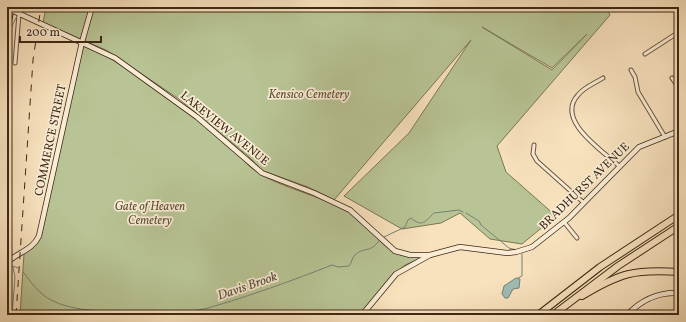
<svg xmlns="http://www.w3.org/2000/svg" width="686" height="322" font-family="Vollkorn,serif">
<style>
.green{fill:#b8c495;stroke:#7a7654;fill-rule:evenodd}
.water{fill:#9ebdb6;stroke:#778175}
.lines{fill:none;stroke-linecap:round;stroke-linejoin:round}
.stream{stroke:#778175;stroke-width:1}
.street-casing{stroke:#6c563e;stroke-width:5}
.secondary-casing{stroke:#3d2814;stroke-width:6}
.highway-casing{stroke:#3d2814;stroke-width:8}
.street{stroke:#faecd5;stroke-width:3}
.secondary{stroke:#faecd5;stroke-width:4.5}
.highway{stroke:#f8e2be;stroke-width:6}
.rail{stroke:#3d2814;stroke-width:1;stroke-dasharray:7 7;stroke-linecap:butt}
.labels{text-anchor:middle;stroke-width:3.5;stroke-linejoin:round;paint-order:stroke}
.park-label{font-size:12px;font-style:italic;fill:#5c4f34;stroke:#faecd5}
.street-label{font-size:12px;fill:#3d2814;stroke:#faecd5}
.water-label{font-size:13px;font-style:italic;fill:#554d3c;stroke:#faecd5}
</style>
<rect width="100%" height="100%" fill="#f8e2be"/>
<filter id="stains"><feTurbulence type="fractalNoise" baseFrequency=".005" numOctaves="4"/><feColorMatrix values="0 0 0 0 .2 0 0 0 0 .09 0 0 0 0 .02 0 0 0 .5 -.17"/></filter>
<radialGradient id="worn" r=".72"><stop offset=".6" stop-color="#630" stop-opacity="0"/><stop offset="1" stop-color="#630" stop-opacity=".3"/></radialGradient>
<g class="green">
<path d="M46,7H606L610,15L497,146L506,172L556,216L522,244L490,239L460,213L441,223L402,229L344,196L409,133L471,40L334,200L308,187L263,171L248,156L179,99L106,50L43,23ZM482,27L552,68L587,34L552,70Z"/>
<path d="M85,45C144,74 194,117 243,159C260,184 319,194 346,210C365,220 375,240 392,251C401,257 412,255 421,258L405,265L389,279L359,315H20L24,254L33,247L40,239L83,46Z"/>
</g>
<path class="water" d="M516,278L520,279L519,288L513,289L508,298H505L502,294L504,286Z"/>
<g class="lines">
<g class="stream">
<path d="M19,11L20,7"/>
<path d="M7,52L12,26L16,18"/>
<path d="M7,53V66"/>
<path d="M466,213L479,221L481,225L509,248L516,250"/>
<path d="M384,237L405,227L408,220L411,218C423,228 425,221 434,213L459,210L463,212"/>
<path d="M10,265L18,268"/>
<path d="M23,272C31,282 39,294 51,300C70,310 95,311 117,311C146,312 179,315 208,308C250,296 291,281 332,265L338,267L349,266C352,263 352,257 355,255C365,246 369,254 379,241"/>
<path d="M518,278L522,276V254"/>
<path d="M12,315L15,277L13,267"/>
</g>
<g class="street-casing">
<g id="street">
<path d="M645,54L679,32"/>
<path d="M15,63L19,14"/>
<path d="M631,70L635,77L638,92L665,137"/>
<path d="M603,78C595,83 584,87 578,95C555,120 602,150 619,166"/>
<path d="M672,78L679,88"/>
<path d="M534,145L533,154L537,161L584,203"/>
<path d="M564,222L577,238"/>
</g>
</g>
<g class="secondary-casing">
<g id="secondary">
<path d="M675,7L679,12"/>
<path d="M7,8L115,58L197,117L262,173L314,193L350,210L395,251L410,255H430"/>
<path d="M7,263C17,252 32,251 39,236L82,42L92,7"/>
<path d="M362,315L396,274L430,255L460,247L507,253L516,252L532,247L569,218L639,147L679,131"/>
<path d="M627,315C642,299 658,292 679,293"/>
</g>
</g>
<g class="highway-casing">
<g id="highway">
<path d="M7,26L11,7"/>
<path d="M582,296C620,273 634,269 679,272"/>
<path d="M538,315L600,267L679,215"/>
<path d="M553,315L618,266L679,226"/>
</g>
</g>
<use href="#street" class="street"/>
<use href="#secondary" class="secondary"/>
<use href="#highway" class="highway"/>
<path class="rail" d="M16,315L33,60L41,7"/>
</g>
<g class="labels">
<g class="park-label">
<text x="309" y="98">Kensico Cemetery</text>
<text x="150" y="210">Gate of Heaven<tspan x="150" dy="14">Cemetery</tspan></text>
</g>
<g class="street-label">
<text transform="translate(225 128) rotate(39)" y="4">LAKEVIEW AVENUE</text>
<text transform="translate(50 140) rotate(-78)" y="4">COMMERCE STREET</text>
<text transform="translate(584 186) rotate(-44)" y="4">BRADHURST AVENUE</text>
</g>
<g class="water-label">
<text transform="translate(247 285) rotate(-19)" y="5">Davis Brook</text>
</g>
</g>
<rect width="686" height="322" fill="none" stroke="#f8e2be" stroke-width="24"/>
<rect x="8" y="8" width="670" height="306" fill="none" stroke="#3d2814" stroke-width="2"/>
<rect x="12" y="12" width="662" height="298" fill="none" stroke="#3d2814"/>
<path d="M20 36v6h81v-6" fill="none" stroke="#3d2814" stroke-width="2"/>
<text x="26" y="36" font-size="12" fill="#3d2814" stroke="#faecd5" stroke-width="3" paint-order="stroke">200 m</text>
<rect width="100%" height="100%" filter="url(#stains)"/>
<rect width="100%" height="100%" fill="url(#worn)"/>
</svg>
